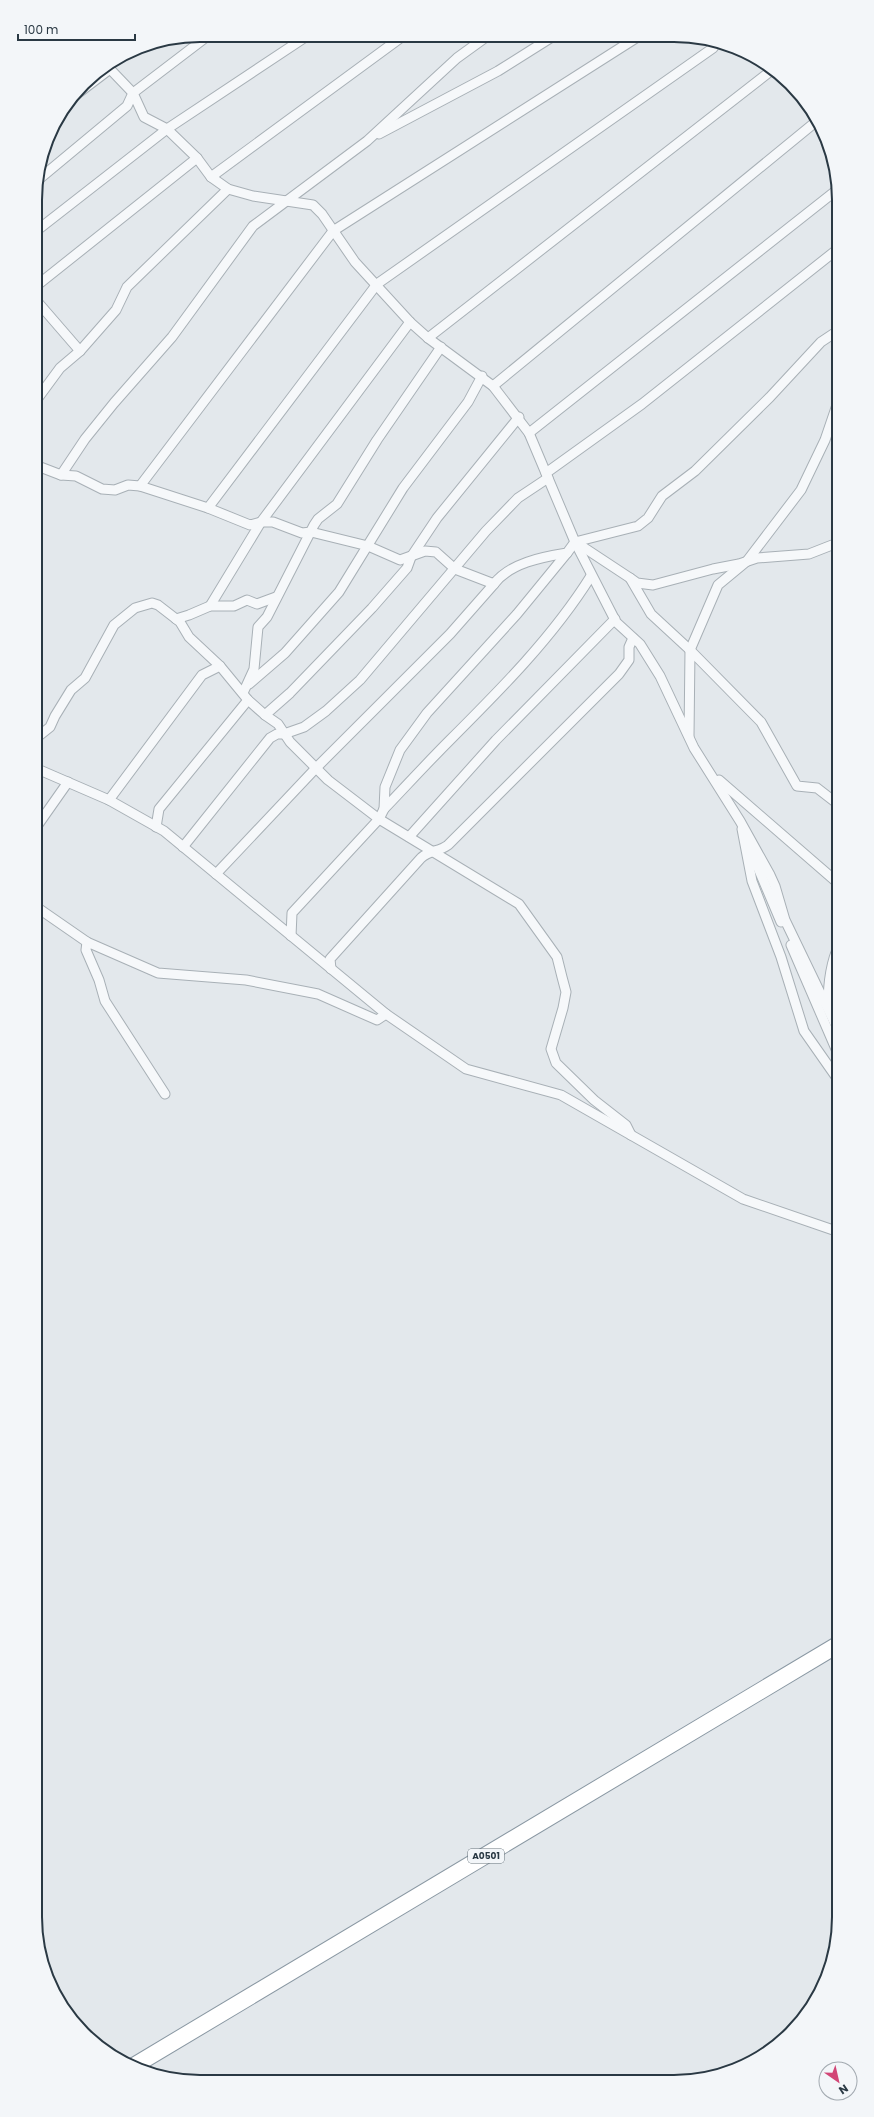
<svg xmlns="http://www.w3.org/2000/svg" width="874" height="2117" font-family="Poppins,sans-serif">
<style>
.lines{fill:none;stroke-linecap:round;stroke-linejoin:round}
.street-casing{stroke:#a8b0b6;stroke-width:11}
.highway-casing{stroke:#8a98a3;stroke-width:18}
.street{stroke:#f6f8fa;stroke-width:9}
.highway{stroke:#fff;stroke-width:16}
.labels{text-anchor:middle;stroke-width:4;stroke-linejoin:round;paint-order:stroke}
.shield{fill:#f3f6f9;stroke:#66727a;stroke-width:1}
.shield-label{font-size:9px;font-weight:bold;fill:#2a3944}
.rim{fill:none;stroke:#2a3944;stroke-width:2}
</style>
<rect width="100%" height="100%" fill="#e3e8ec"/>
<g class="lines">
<g class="street-casing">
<g id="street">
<path d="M109,65L110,69L133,93L144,117L167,129L197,158L211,177L228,189L253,196L313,205L322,214L355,262L410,322L428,338L493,386L529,433L575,542L616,622L640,644L660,676L694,748L740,821L770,875L775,886L785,920L839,1032"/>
<path d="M77,94L110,69"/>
<path d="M379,134L498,71L552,37"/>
<path d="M211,177L403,36"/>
<path d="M38,180L127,106L133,93L209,35"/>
<path d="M35,232L167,129L307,36"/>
<path d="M35,287L197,158"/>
<path d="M35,299L80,351"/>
<path d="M428,338L772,70"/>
<path d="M493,386L818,120"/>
<path d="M35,402L60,368L80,351L116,310L127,287L228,189"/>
<path d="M529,433L838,189"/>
<path d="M35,465L61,475L76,476L102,489L115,490L128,485L140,486L208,508L250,525L261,522H273L302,533L311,532L368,546L400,560L425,551L436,552L455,569L494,584C510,563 542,557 567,553L575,542L638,526L648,518L662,496L695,471L770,397L821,342L839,330"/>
<path d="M546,473L642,404L839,248"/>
<path d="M61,475L85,439L114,403L172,337L253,226L367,141L457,58L486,37"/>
<path d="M140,486L333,231L636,38"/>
<path d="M208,508L377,284L713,48L717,42"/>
<path d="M577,543L630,578L651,614L690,650L761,722L797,786L817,788L839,805"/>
<path d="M630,578L637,583L653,585L713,569L739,564L757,558L809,554L832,545H839"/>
<path d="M210,606L261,522L410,322"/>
<path d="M176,619L189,615L210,606H234L247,600L257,604L276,597"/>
<path d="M249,684L285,653L339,592L403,488L468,402L482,376"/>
<path d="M243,693L254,669L258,627L267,617L314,525L318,519L337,504L377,440L441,347"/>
<path d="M265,715L290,693L372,608L407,568L411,557L437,518L519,417"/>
<path d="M689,736L690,650L718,585L747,561L801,490L825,440L839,399"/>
<path d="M35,739L50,727L55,716L71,690L85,678L114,625L135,608L152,603L158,605L180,622L189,637L220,666L248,700L265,715L278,724L290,742L328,780L379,819L519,904L557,957L562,977L566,992L563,1008L551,1049L556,1063L594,1100L626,1125L631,1135"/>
<path d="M35,768L109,800L164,831L386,1014L466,1069L561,1095L743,1199L839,1232"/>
<path d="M719,780L839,884"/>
<path d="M109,800L202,675L220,666"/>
<path d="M384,809L385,787L400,750L427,713L517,614L567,553"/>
<path d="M156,827L159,809L248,700"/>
<path d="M35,829L68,782"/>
<path d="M742,829L752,881L781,957L804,1031L839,1081"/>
<path d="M409,837L496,740L615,619"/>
<path d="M183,847L270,738L277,734H284L304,727L326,711L360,680L486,531L518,498L548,478"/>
<path d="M750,849L781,922"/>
<path d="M216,874L316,768L450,634L494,584"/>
<path d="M35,906L87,942L158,973L246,980L318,994L377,1020L386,1014"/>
<path d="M291,936L292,913L379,819L384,809C406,786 427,763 449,741C500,690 553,637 591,576"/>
<path d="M87,942L86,950L99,980L105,1001L165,1094"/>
<path d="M791,945L839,1056"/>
<path d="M331,969L330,959L421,858C429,850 439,852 448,845L619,674L629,660V647L633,638"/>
<path d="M828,1006C828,986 830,964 839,945"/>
</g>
</g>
<g class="highway-casing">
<path id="highway" d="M132,2067L839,1644"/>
</g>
<use href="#street" class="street"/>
<use href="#highway" class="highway"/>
</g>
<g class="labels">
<rect class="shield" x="468" y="1849" width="36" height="14" rx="3"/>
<g class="shield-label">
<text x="486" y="1859">A0501</text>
</g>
</g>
<path d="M0 0H874V2117H0ZM200 42H674A158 158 0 0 1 832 200V1917A158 158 0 0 1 674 2075H200A158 158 0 0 1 42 1917V200A158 158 0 0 1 200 42Z" fill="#f3f6f9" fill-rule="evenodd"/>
<path class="rim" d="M200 42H674A158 158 0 0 1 832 200V1917A158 158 0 0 1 674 2075H200A158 158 0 0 1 42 1917V200A158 158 0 0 1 200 42Z"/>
<g transform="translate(838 2081) rotate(146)"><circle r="19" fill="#f3f6f9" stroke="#a3aab1"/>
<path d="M0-3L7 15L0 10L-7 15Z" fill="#d24676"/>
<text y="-6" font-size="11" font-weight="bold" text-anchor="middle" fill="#2a3944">N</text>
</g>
<path d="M18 34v6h117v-6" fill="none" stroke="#2a3944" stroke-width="2"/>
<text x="24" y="34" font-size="12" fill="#2a3944" stroke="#f3f6f9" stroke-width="3" paint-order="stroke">100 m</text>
</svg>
